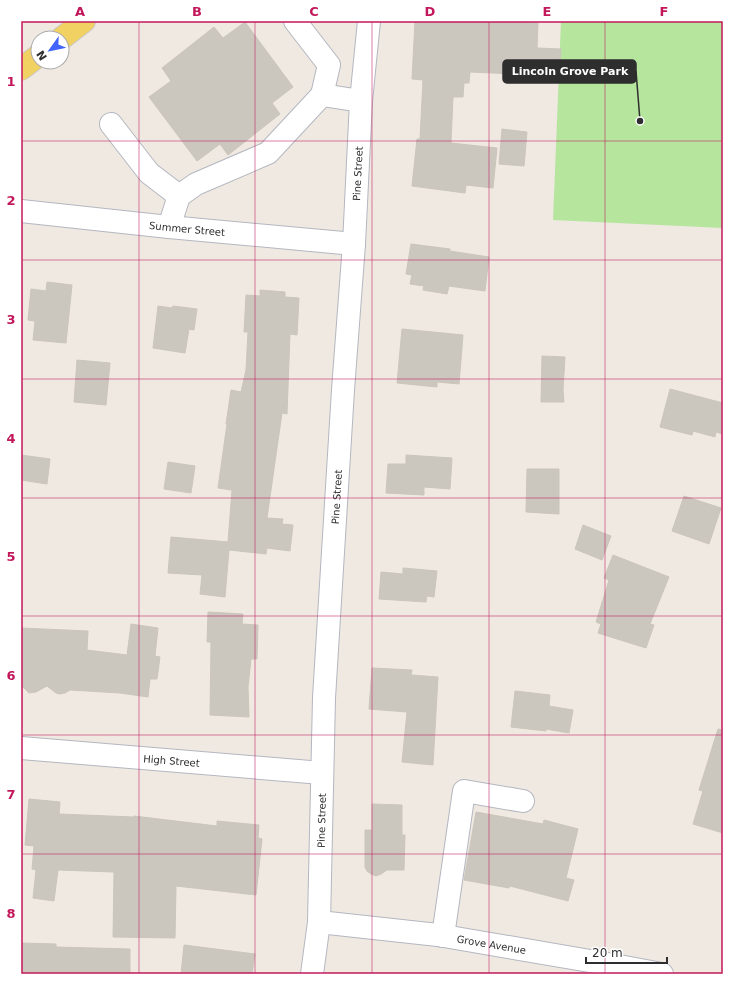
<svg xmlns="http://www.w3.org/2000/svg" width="744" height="995" font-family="'DejaVu Sans',sans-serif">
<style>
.green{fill:#b6e59e}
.building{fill:#cbc7bf;stroke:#cbc5ba}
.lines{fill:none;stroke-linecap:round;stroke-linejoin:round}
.minor-casing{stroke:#b4b7c1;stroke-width:24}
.major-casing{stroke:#c9c9c9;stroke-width:24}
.minor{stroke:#fff;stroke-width:22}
.major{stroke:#f2d163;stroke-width:22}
.grid{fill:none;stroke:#c2185b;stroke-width:1;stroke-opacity:0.55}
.labels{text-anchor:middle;stroke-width:3;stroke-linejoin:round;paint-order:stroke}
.street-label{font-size:10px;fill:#2e2e2e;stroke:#fff}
.leader{fill:none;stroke:#2e2e2e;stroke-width:1.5}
.callout-dot{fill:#2e2e2e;stroke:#fff;stroke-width:1.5}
.callout{fill:#2e2e2e;stroke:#2e2e2e;stroke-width:1.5}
.callout-label{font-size:11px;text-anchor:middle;font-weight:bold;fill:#fff}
.neatline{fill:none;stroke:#c2185b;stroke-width:1.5}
.grid-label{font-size:13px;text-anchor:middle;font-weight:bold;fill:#c2185b}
</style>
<rect width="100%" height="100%" fill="#efe9e1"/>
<path class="green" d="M561,21H723V228L553,220Z"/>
<g class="building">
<path d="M415,21H502L538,23L537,48L561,49L559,76L470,72L469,83H464L463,97H453L451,143L497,148L493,188L466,185L465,193L412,186L417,139H420L423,80L412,79Z"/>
<path d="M245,22L293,87L272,103L280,114L228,155L220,144L197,161L149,97L171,81L162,68L214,27L223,38Z"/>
<path d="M502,129L527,132L524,166L499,164Z"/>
<path d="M411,244L450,249V251L489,257L485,291L449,286L447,294L423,290L424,286L410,284L412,275L406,274Z"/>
<path d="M47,282L72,285L66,343L33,340L35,321L28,320L31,289L46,291Z"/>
<path d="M260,290L285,292V297L299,298L297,335L290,334L287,414L282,413L267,518L283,519L282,524L293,525L290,551L267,548L266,554L229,550L225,597L200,594L202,575L168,573L171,537L228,542L232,490L218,488L227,424H226L231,390L241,392L246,370L248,332H244L246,295L260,296Z"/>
<path d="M158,306L172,308L173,306L197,309L194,330L189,329L185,353L153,348Z"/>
<path d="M402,329L463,335L459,384L437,382V387L397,383Z"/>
<path d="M542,356L565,357L563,390L564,402H541Z"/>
<path d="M77,360L110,363L106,405L74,402Z"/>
<path d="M670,389L723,403V434L716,432L715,437L693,431L692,435L660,427Z"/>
<path d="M21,455L50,459L47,484L21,480Z"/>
<path d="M406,455L452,458L450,489L424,487V495L386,493L388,464H406Z"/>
<path d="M168,462L195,466L191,493L164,489Z"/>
<path d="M527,469H559V514L526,512Z"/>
<path d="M684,496L721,508L709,544L672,531Z"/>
<path d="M583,525L611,536L602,560L575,549Z"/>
<path d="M613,555L669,577L650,624L654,625L646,648L598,633L601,624L596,622L609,580L604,578Z"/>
<path d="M403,568L437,571L434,597L427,596L426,602L379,599L381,572L403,574Z"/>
<path d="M208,612L243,614L242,624L258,625L257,659H251L248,687L249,717L210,715L211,642H207Z"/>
<path d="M131,624L158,628L155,656L160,657L157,679H150L148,697L120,693L70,690L65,693L60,694L56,693L47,686L36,692L29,693L21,685V628L88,631L87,650L127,655Z"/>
<path d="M372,668L412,670L411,675L438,677L433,765L402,762L407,712L369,709Z"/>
<path d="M515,691L550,695L549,706L573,710L569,733L546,729V731L511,727Z"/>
<path d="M718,729L723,730V833L693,824L703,791L699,790Z"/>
<path d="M29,799L60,802L59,814L134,817V816L217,826V821L259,825L258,838L262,839L256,895L176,886L175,938L113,937L114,872L58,870L54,901L33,898L36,870L32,869L34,846L25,845Z"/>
<path d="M372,804L402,805V835H405L404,870H387L381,874L376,876L371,874L367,871L365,867V830H372Z"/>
<path d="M476,812L543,824L544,820L578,829L566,878L574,880L568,901L510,886L509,888L464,880Z"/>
<path d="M21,943L56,944V947L130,949V974H21Z"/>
<path d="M184,945L255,954L252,974H181Z"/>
</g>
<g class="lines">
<g class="minor-casing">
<g id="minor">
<path d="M295,21L329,65L322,95"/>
<path d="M111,124L149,173L179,196"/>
<path id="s1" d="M21,211L169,227L354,244"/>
<path d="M169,227L179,196L196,184L268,153L322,95L361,101"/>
<path id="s2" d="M21,748L322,773"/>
<path id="s3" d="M319,922L438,935L619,966L662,974"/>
<path d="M443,936L464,791L523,801"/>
<path id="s4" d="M312,974L319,922L324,698L343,390L354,244L361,101L369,21"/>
</g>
</g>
<g class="major-casing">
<g id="major">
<path d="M62,38L84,21"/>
<path d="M21,69L38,56"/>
</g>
</g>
<use href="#minor" class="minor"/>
<use href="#major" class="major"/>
</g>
<path class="grid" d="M139,21V974M255,21V974M372,21V974M489,21V974M605,21V974M21,141H723M21,260H723M21,379H723M21,498H723M21,616H723M21,735H723M21,854H723"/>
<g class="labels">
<g class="street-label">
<text dy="4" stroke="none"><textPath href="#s4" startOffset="802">Pine Street</textPath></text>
<text dy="4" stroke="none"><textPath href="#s1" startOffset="167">Summer Street</textPath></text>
<text dy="4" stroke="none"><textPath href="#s4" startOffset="478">Pine Street</textPath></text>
<text dy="4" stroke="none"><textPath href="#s2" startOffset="151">High Street</textPath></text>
<text dy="4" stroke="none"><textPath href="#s4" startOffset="154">Pine Street</textPath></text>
<text dy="4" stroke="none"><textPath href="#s3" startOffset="174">Grove Avenue</textPath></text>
</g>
</g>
<path class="leader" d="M640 121L636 71"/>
<circle class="callout-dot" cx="640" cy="121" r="4"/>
<rect class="callout" x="503" y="60" width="133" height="23" rx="4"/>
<g class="callout-label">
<text x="570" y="75">Lincoln Grove Park</text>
</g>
<rect width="744" height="995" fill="none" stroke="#ffffff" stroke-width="44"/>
<g transform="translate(50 50) rotate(237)"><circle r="19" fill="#ffffff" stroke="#ababab"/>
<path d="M0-3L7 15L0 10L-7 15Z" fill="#4264fb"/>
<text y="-6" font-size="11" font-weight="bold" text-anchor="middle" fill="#2e2e2e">N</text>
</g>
<path d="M586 957v6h81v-6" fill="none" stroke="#2e2e2e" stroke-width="2"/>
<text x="592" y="957" font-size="12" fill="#2e2e2e" stroke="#ffffff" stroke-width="3" paint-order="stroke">20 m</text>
<rect x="22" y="22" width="700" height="951" class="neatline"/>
<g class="grid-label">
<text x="80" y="16">A</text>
<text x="197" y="16">B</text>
<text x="314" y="16">C</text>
<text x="430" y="16">D</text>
<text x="547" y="16">E</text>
<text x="664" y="16">F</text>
<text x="11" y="86">1</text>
<text x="11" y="205">2</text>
<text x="11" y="324">3</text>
<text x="11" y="443">4</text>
<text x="11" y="561">5</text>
<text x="11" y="680">6</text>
<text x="11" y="799">7</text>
<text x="11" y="918">8</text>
</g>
</svg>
